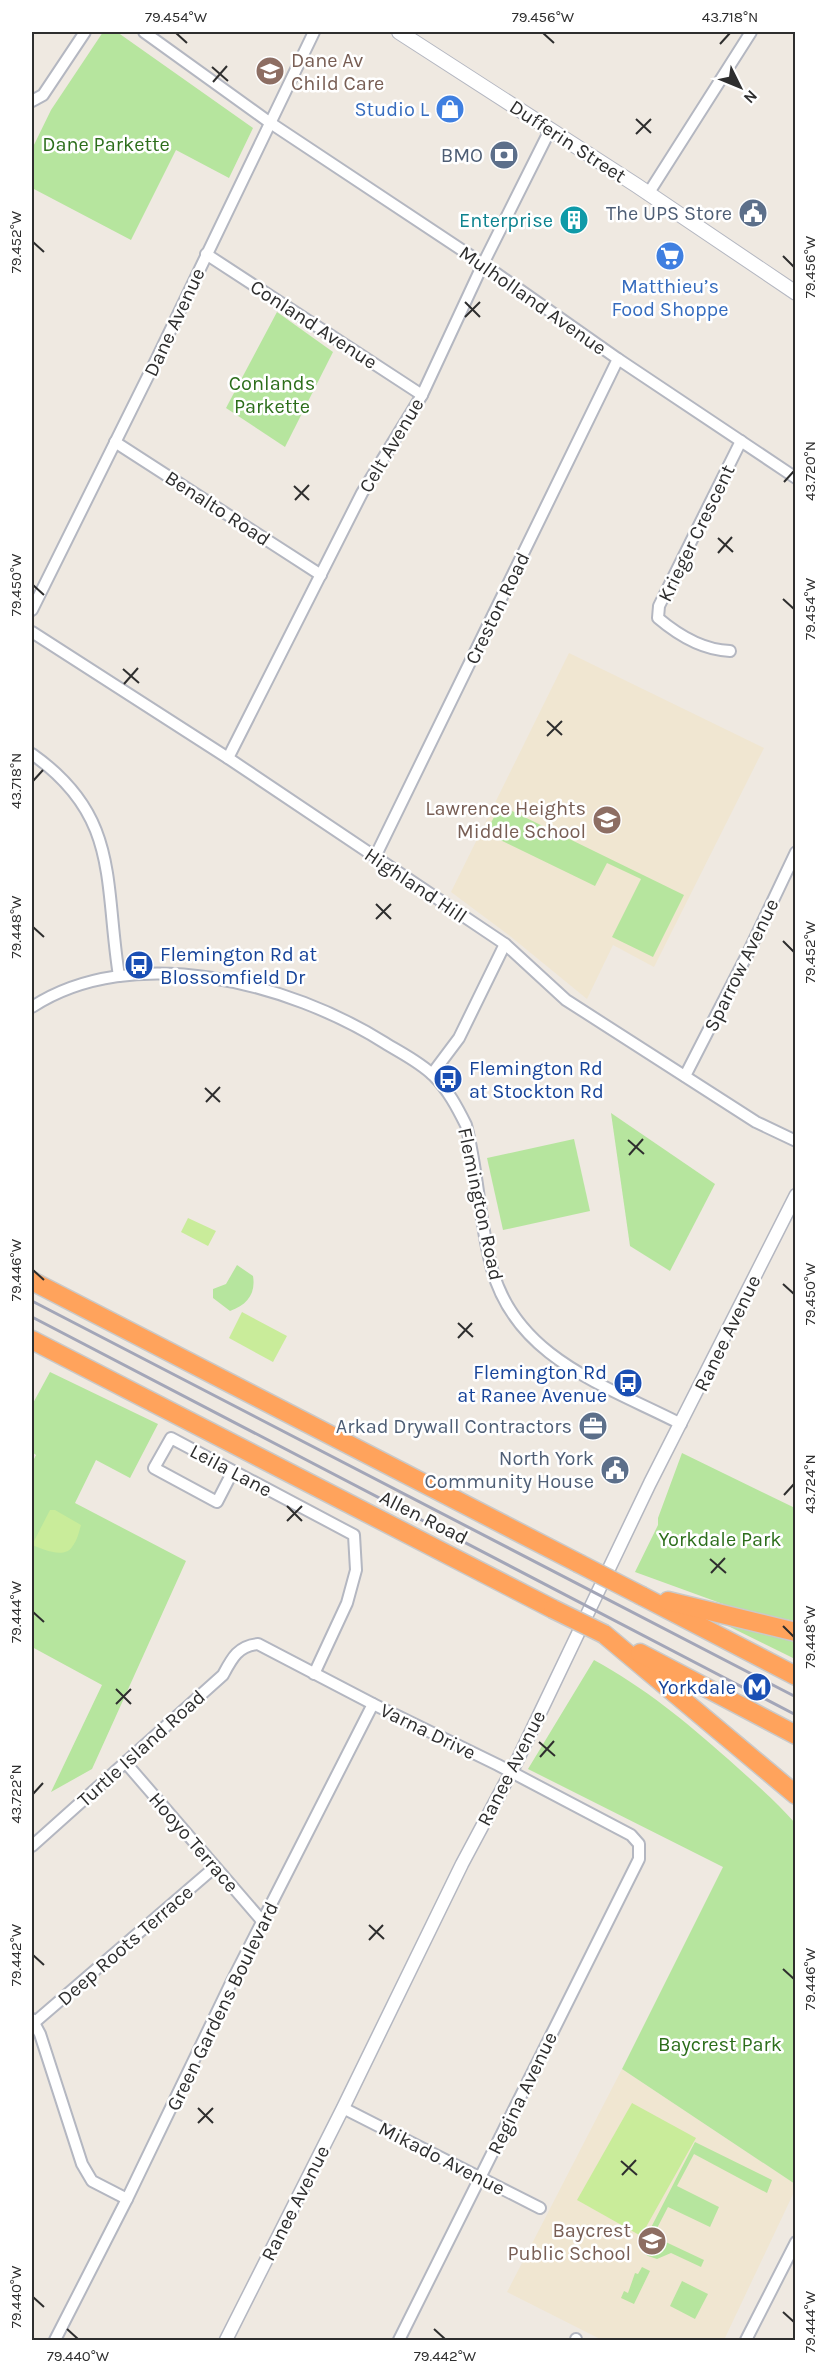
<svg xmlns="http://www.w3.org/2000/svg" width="827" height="2372" font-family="Karla,sans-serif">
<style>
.education{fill:#f0e6d1}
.green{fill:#b6e59e}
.pitch{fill:#c9ec9a}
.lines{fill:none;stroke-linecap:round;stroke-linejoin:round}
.minor-casing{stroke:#b4b7c1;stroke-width:14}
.tertiary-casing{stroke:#b4b7c1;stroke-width:15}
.secondary-casing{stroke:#b4b7c1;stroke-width:16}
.motorway-casing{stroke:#c9c9c9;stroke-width:21}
.minor{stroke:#fff;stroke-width:10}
.tertiary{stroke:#fff;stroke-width:12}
.secondary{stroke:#fff;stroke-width:14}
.motorway{stroke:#ffa35c;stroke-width:18}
.rail{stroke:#a3a6b8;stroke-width:3}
.motorway-bridge-casing{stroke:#c9c9c9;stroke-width:21;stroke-linecap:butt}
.motorway-bridge{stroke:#ffa35c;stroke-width:18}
.ticks{fill:none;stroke:#2e2e2e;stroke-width:2}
.labels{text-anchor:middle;stroke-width:5;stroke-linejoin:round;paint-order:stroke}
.education-label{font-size:20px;fill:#785e54;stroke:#fff;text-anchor:end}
.shop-label{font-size:20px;fill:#366cbe;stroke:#fff;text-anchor:end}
.street-label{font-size:20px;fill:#2e2e2e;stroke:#fff}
.park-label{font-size:20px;fill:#2c6e1b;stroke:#fff}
.service-label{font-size:20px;fill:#4e5e75;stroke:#fff;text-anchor:end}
.culture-label{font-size:20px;fill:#0d838f;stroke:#fff;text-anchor:end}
.transit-label{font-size:20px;fill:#164399;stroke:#fff;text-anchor:start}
.neatline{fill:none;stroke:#2e2e2e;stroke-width:2}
.ticks-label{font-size:15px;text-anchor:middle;fill:#2e2e2e}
</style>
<rect width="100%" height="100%" fill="#efe9e1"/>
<g class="education">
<path d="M569,653L764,748L654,967L613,945L587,999L510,936L451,892Z"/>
<path d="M622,2069L795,2184V2190L724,2340H602L507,2292Z"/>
</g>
<g class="green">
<path d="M103,32H117L253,128L229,178L176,150L131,240L32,188V149L51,110Z"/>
<path d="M277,312L333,352L285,447L226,408Z"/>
<path d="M500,805L684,895L653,957L612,937L641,879L607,863L595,886L486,833Z"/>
<path d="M611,1113L715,1184L670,1271L630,1246Z"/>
<path d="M574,1139L590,1211L503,1230L487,1158Z"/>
<path d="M237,1265L253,1276C256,1294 247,1305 230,1311L213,1298V1289L226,1284Z"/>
<path d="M50,1372L158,1424L130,1478L96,1460L75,1503L186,1561L92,1769L51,1792L102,1685L32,1647V1463L36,1455L32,1452V1405Z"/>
<path d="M682,1453L795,1508V1621L745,1612L635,1572L658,1525V1518Z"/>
<path d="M724,1624L795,1636V1659L793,1658Z"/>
<path d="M594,1660C645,1688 685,1721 728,1759C751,1780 775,1800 795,1823V2184L622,2069L723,1867L528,1769Z"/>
<path d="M695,2142L772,2180L767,2193L694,2154L677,2186L719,2207L710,2227L668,2207L653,2236L704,2260L701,2267L671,2253L657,2259L648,2256L640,2249Z"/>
<path d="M642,2267L650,2271L634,2304L621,2298L624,2291L628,2293L635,2273L638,2274Z"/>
<path d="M682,2281L708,2294L695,2319L670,2306Z"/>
</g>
<g class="pitch">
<path d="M188,1218L216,1231L208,1246L181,1232Z"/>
<path d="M242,1312L287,1336L273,1362L229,1338Z"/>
<path d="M50,1510H55L81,1525C79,1532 77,1541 72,1547C64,1559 42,1549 32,1545Z"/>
<path d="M632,2103L696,2138L641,2236L577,2200Z"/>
</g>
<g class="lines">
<g class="minor-casing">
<g id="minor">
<path d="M144,32L269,122L483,264L618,359L796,478"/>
<path d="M32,101L43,95L85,32"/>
<path d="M648,194L751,32"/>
<path d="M206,254L422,395"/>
<path d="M115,442L321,575"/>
<path d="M32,610L158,356L314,32"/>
<path d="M32,632L228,758L505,944L566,1000L756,1122L796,1141"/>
<path d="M730,651C703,650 678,635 658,618L659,606L741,441"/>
<path d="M32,754C120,816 104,881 119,976"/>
<path d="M228,758L362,493L422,395L483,264L550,130"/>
<path d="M375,857L618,359"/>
<path d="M32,1007C133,941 290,983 385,1043C401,1053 420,1062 434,1076C448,1090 457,1107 466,1125C478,1171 479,1219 491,1265C514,1358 605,1385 681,1424"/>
<path d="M432,1074L459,1038L505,944"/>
<path d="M685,1076L748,953L796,852"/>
<path d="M233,1471L217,1502L154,1468L171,1438L354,1535L356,1570L347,1603L314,1674"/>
<path d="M125,1762L263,1922"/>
<path d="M32,1846L223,1675C232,1658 238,1646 258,1644L373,1704L498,1765L631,1835L639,1844V1859L399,2340"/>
<path d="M32,2019L40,2034L82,2164L92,2181L127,2199"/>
<path d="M35,2022L215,1867"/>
<path d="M343,2108L540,2208"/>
<path d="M55,2340L127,2199L232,1981L373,1704"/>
<path d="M576,2340V2339"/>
<path d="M746,2340L796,2242"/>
</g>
</g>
<g class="tertiary-casing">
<path id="tertiary" d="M226,2340L343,2108L462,1864L517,1761L650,1483L796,1195"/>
</g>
<g class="secondary-casing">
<path id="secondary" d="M399,32L636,185L796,293"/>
</g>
<g class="motorway-casing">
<g id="motorway">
<path d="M32,1281L578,1563"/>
<path d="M32,1340L553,1609"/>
<path d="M642,1596L796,1676"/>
<path d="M668,1601L796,1632"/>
<path d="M604,1634L796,1795"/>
<path d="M640,1653L796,1735"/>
</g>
</g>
<use href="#minor" class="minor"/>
<use href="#tertiary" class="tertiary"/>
<use href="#secondary" class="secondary"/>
<use href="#motorway" class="motorway"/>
<g class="rail">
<path d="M32,1301L796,1697"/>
<path d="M32,1317L796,1715"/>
</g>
<g class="motorway-bridge-casing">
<g id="motorway-bridge">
<path d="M578,1563L642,1596"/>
<path d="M553,1609L604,1634"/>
</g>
</g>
<use href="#motorway-bridge" class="motorway-bridge"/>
</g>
<path class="ticks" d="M176,33L187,43M543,33L554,43M720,44L730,33M212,67L228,81M213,82L227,66M636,119L651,133M636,134L651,119M33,242L44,252M783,256L794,267M465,302L480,317M465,317L480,302M784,482L794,471M294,486L309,500M295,500L309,485M718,538L733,552M718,553L732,537M33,585L44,595M783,599L794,609M123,669L139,683M124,684L138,668M547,721L562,735M547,736L562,721M33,781L43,770M376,904L391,919M376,919L391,904M33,927L44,937M783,941L794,952M205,1088L220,1102M206,1102L220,1087M628,1140L644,1154M629,1155L643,1139M33,1270L44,1280M783,1284L794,1294M458,1323L473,1337M458,1338L472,1323M784,1495L794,1484M287,1506L302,1521M287,1521L302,1506M710,1559L726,1573M711,1573L725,1558M33,1612L44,1622M783,1626L794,1637M116,1689L131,1704M116,1704L131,1689M539,1742L555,1756M540,1757L554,1741M33,1794L43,1783M369,1925L384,1939M369,1940L383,1925M33,1955L44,1965M783,1969L794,1979M198,2108L213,2123M198,2123L213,2108M621,2161L637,2175M622,2175L636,2160M33,2297L44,2307M783,2312L794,2322M67,2329L78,2339M434,2329L445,2339"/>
<defs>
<g id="school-disc" transform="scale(1.5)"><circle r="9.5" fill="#8d6e63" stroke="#fff"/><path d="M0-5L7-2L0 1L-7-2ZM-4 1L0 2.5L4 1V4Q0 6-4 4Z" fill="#fff"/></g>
<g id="shop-disc" transform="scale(1.5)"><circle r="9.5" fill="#3f7fe0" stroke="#fff"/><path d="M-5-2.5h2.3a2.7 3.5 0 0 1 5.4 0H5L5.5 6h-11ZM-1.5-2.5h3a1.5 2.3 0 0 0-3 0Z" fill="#fff"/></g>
<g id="bank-disc" transform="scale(1.5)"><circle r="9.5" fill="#5c6f8a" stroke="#fff"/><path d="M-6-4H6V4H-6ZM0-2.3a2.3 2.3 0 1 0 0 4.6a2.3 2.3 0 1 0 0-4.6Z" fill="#fff"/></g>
<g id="civic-disc" transform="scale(1.5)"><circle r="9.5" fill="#5c6f8a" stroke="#fff"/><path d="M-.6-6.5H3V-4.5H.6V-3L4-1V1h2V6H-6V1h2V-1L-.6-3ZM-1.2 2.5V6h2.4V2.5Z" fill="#fff"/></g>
<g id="building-disc" transform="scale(1.5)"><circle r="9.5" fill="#0f9aa8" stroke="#fff"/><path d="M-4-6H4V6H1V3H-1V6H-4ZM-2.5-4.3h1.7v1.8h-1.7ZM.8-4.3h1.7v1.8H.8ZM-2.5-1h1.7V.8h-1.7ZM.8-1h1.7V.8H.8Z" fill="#fff"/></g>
<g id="supermarket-disc" transform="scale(1.5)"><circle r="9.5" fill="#3f7fe0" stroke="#fff"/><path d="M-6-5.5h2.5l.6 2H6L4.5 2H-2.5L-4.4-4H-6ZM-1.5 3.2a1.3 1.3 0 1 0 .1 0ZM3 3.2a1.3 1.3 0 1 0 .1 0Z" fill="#fff"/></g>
<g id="bus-disc" transform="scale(1.5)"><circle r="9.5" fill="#1a4fb4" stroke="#fff"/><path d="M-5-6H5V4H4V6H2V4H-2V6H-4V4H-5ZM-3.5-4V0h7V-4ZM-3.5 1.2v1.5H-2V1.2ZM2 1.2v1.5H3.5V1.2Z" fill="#fff"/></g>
<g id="office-disc" transform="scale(1.5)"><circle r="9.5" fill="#5c6f8a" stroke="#fff"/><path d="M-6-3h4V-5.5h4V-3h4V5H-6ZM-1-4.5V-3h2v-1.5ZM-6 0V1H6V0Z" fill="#fff"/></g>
<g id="metro-disc" transform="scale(1.5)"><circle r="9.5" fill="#1a4fb4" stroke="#fff"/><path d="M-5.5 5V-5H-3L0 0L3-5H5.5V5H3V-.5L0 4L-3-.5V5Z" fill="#fff"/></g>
</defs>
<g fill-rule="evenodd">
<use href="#school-disc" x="270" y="71"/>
<use href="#shop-disc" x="450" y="109"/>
<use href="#bank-disc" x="504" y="155"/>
<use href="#civic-disc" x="753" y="213"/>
<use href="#building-disc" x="574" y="220"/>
<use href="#supermarket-disc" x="670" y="256"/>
<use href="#school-disc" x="607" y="820"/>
<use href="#bus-disc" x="139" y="965"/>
<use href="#bus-disc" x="448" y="1079"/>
<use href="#bus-disc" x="628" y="1383"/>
<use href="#office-disc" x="593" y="1426"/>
<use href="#civic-disc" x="615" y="1470"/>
<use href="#metro-disc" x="757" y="1687"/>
<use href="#school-disc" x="652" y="2241"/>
</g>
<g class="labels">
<g class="education-label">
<text x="291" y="67" text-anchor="start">Dane Av<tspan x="291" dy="23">Child Care</tspan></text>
<text x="586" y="815">Lawrence Heights<tspan x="586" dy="23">Middle School</tspan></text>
<text x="631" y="2237">Baycrest<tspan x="631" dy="23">Public School</tspan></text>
</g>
<g class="shop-label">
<text x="429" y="116">Studio L</text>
<text x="670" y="293" text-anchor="middle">Matthieu’s<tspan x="670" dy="23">Food Shoppe</tspan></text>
</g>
<g class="street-label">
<text transform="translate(568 141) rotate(33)" y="7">Dufferin Street</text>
<text transform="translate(533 300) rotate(35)" y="7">Mulholland Avenue</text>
<text transform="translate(174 322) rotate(-65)" y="7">Dane Avenue</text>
<text transform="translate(314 324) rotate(33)" y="7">Conland Avenue</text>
<text transform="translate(391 445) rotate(-59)" y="7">Celt Avenue</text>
<text transform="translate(218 508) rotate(33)" y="7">Benalto Road</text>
<text transform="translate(696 533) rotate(-64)" y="7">Krieger Crescent</text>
<text transform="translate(497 608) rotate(-64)" y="7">Creston Road</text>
<text transform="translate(416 885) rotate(34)" y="7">Highland Hill</text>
<text transform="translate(741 965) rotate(-64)" y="7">Sparrow Avenue</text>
<text transform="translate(481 1204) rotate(78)" y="7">Flemington Road</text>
<text transform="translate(727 1333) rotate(-64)" y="7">Ranee Avenue</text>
<text transform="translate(231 1470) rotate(28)" y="7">Leila Lane</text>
<text transform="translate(424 1517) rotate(27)" y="7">Allen Road</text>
<text transform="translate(428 1731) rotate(26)" y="7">Varna Drive</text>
<text transform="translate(141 1748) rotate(-42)" y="7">Turtle Island Road</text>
<text transform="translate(511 1768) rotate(-63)" y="7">Ranee Avenue</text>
<text transform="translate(194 1842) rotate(49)" y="7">Hooyo Terrace</text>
<text transform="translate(125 1945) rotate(-41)" y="7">Deep Roots Terrace</text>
<text transform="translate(222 2006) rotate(-64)" y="7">Green Gardens Boulevard</text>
<text transform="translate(522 2093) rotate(-64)" y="7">Regina Avenue</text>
<text transform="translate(442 2158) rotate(27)" y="7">Mikado Avenue</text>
<text transform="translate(295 2203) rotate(-63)" y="7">Ranee Avenue</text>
</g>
<g class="park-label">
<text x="106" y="151">Dane Parkette</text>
<text x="272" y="390">Conlands<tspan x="272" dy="23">Parkette</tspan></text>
<text x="720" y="1546">Yorkdale Park</text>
<text x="720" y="2051">Baycrest Park</text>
</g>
<g class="service-label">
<text x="483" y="162">BMO</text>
<text x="732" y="220">The UPS Store</text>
<text x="572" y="1433">Arkad Drywall Contractors</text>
<text x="594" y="1465">North York<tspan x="594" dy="23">Community House</tspan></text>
</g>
<g class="culture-label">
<text x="553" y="227">Enterprise</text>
</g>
<g class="transit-label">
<text x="160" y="961">Flemington Rd at<tspan x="160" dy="23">Blossomfield Dr</tspan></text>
<text x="469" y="1075">Flemington Rd<tspan x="469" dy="23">at Stockton Rd</tspan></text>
<text x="607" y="1379" text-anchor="end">Flemington Rd<tspan x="607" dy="23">at Ranee Avenue</tspan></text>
<text x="736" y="1694" text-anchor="end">Yorkdale</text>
</g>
</g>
<rect width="827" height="2372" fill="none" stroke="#ffffff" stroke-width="66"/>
<g transform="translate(740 87) rotate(133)" stroke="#ffffff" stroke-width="4.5" paint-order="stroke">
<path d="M0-4.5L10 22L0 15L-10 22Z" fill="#2e2e2e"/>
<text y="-9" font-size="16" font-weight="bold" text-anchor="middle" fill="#2e2e2e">N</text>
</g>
<rect x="33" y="33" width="761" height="2306" class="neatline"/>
<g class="ticks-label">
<text x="176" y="22">79.454°W</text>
<text x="543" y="22">79.456°W</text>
<text x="730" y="22">43.718°N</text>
<text transform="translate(16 242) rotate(-90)" y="5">79.452°W</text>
<text transform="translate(810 267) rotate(-90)" y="5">79.456°W</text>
<text transform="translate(810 471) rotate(-90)" y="5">43.720°N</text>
<text transform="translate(16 585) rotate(-90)" y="5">79.450°W</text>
<text transform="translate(810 609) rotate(-90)" y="5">79.454°W</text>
<text transform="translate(16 781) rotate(-90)" y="5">43.718°N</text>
<text transform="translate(16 927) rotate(-90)" y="5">79.448°W</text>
<text transform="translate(810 952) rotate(-90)" y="5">79.452°W</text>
<text transform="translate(16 1270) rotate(-90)" y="5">79.446°W</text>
<text transform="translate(810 1294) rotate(-90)" y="5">79.450°W</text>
<text transform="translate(810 1484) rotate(-90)" y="5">43.724°N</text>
<text transform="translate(16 1612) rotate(-90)" y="5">79.444°W</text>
<text transform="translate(810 1637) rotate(-90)" y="5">79.448°W</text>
<text transform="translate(16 1794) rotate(-90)" y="5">43.722°N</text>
<text transform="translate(16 1955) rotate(-90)" y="5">79.442°W</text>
<text transform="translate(810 1979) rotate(-90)" y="5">79.446°W</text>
<text transform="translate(16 2297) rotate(-90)" y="5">79.440°W</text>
<text transform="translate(810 2322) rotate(-90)" y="5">79.444°W</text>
<text x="78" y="2361">79.440°W</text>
<text x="445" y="2361">79.442°W</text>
</g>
</svg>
